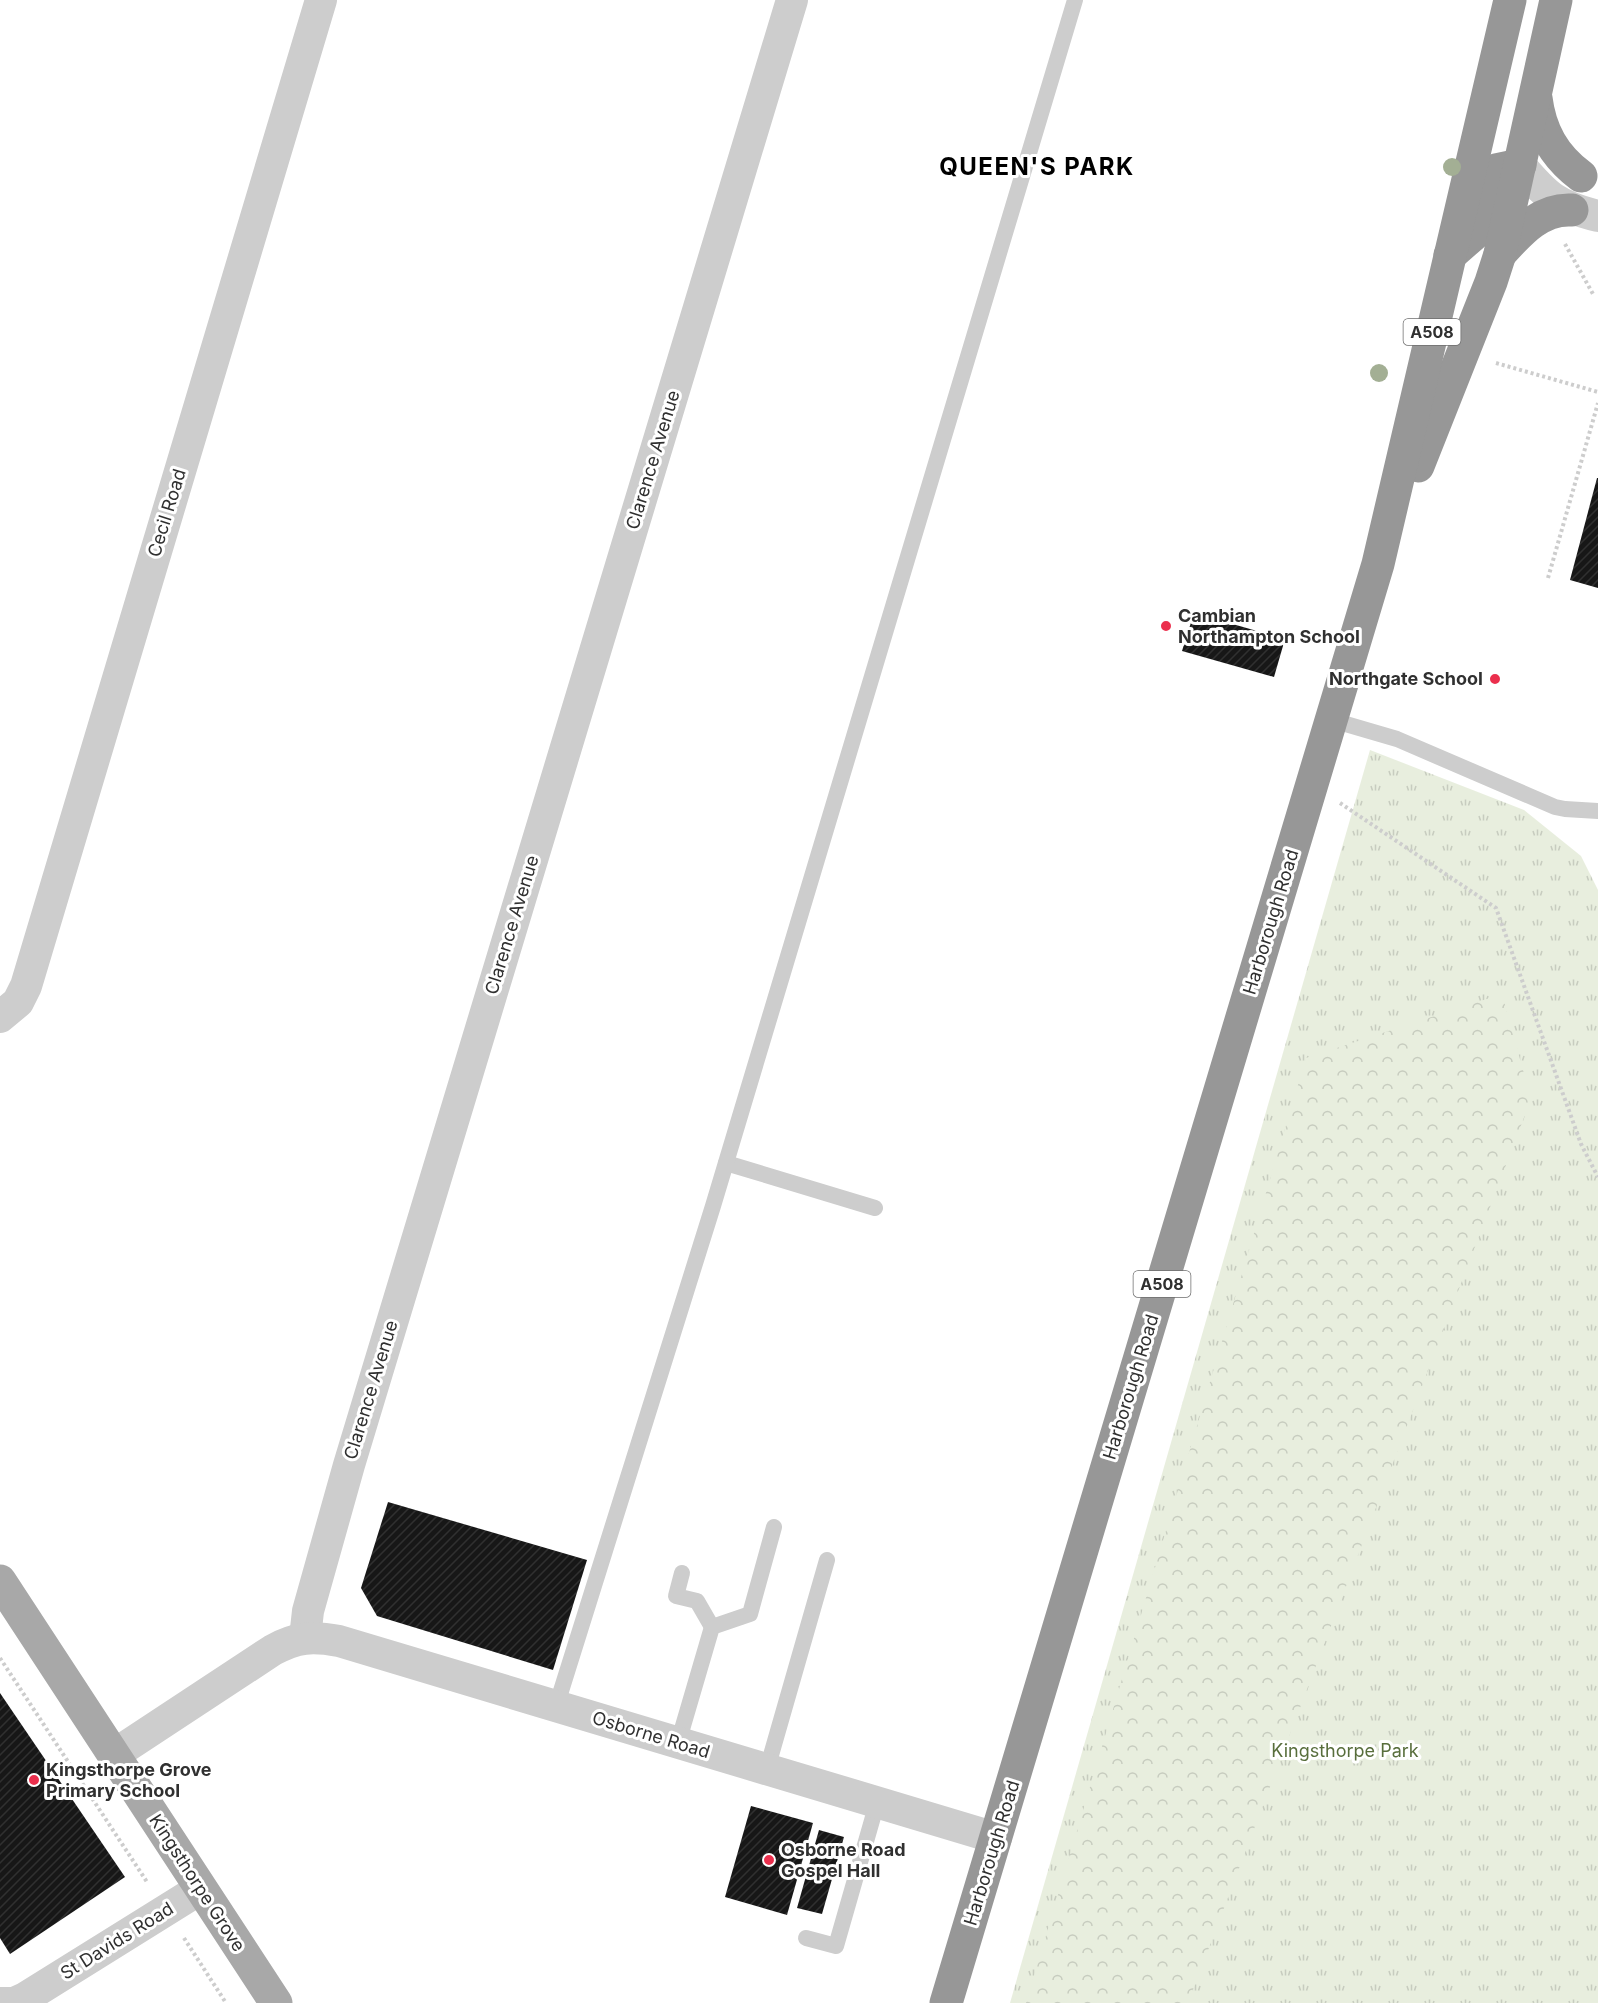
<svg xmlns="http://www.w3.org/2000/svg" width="1598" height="2003" font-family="Inter,sans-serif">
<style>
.grass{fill:url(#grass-tufts)}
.forest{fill:url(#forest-crowns)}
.building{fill:url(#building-hatch)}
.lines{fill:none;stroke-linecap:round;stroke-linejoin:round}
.path{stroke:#cdcdcd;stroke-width:4;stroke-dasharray:3 3;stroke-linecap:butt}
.lane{stroke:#cdcdcd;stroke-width:16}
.street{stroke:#cdcdcd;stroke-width:32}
.primary{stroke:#a8a8a8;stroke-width:33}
.highway{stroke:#979797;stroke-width:33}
.tree{fill:#a3af94}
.poi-dot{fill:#eb2f4d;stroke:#fff;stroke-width:2}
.labels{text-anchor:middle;stroke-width:6;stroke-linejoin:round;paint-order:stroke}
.shield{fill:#fff;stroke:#6e6e6e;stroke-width:1.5}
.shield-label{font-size:16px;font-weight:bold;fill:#303030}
.street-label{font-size:18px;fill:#303030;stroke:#fff}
.poi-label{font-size:18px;font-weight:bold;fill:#303030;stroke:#fff;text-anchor:start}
.park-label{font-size:18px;fill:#586e3c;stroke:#fff}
.district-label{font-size:24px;font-weight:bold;letter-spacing:1.5px;fill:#000;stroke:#fff}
</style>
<defs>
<pattern id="grass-tufts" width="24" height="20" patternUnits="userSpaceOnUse" patternTransform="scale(1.5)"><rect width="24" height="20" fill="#e8eede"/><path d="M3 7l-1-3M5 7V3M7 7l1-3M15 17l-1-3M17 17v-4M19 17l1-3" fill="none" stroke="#c7ccbf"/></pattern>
<pattern id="forest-crowns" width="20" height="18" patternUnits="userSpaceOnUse" patternTransform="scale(1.5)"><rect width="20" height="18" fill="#e8eede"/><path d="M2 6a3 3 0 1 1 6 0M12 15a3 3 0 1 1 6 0" fill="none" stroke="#c7ccbf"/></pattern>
<pattern id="building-hatch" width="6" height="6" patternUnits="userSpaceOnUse" patternTransform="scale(1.5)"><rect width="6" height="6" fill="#171717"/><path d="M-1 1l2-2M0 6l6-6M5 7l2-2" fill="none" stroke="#303030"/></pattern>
</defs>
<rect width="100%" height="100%" fill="#fff"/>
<path class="grass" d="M1370,750L1524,810L1581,856L1598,890V2003H1010Z"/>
<path class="forest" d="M1502,994L1531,1099L1188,2003H1026L1306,1058Z"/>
<g class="building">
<path d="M1597,478H1598V588L1570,580Z"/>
<path d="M1194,613L1285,639L1274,677L1182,651Z"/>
<path d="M388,1502L587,1560L553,1670L377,1616L361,1588Z"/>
<path d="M0,1693L125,1877L10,1954L0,1938Z"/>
<path d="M751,1806L813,1823L787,1915L725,1897Z"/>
<path d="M819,1830L844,1837L822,1914L797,1908Z"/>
</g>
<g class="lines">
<g class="path">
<path d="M1565,244L1593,294"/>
<path d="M1496,363L1598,392"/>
<path d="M1548,578L1598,403"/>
<path d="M1340,803L1496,908L1581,1144L1598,1177"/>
<path d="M0,1658L147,1882"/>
<path d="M184,1938L226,2003"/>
</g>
<g class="lane">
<path d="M1332,720L1397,739L1555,807L1565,809L1598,811"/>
<path d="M726,1163L875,1208"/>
<path d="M682,1573L676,1596L697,1601L712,1627"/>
<path d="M556,1707L713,1206L1075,0"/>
<path d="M678,1743L712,1627L750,1614L774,1527"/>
<path d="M767,1769L827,1560"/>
<path d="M806,1938L836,1946L877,1803"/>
</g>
<g class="street">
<path d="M1520,165C1547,197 1557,206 1598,216"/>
<path d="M0,1017L18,1002L26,986L321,0"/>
<path d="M305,1638L308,1611L349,1465L792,0"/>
<path d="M115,1754L273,1650C297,1637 312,1636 339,1641L996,1838"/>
<path d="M0,2003H14L25,1998L200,1889"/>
</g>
<path class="primary" d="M0,1581L276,2003"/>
<g class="highway">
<path d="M1536,98C1540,131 1554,156 1581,176"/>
<path d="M1500,254C1519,233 1540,208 1572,210"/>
<path d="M1450,255L1481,228L1496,170L1520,165"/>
<path d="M1418,466L1491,282L1500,254L1556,0"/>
<path d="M946,2003L1378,564L1510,0"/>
</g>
</g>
<g class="tree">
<circle cx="1452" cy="167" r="9"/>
<circle cx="1379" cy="373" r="9"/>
</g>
<g class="poi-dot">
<circle cx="1166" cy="626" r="6"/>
<circle cx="1495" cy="679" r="6"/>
<circle cx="34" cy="1780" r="6"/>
<circle cx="769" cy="1860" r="6"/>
</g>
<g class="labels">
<g class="shield">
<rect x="1403.5" y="319" width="57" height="26" rx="4.5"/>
<rect x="1133.5" y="1271" width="57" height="26" rx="4.5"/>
</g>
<g class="shield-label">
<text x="1432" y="338">A508</text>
<text x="1162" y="1290">A508</text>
</g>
<g class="street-label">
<text transform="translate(653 460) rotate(-73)" y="6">Clarence Avenue</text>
<text transform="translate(167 513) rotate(-73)" y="6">Cecil Road</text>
<text transform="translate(1271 922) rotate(-73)" y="6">Harborough Road</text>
<text transform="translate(512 925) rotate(-73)" y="6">Clarence Avenue</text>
<text transform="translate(1131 1387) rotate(-73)" y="6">Harborough Road</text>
<text transform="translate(371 1390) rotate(-73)" y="6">Clarence Avenue</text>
<text transform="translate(651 1735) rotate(17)" y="6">Osborne Road</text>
<text transform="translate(992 1853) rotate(-73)" y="6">Harborough Road</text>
<text transform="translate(197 1883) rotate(57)" y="6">Kingsthorpe Grove</text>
<text transform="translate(117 1941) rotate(-32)" y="6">St Davids Road</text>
</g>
<g class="poi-label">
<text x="1178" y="622">Cambian<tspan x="1178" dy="21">Northampton School</tspan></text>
<text x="1483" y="685" text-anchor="end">Northgate School</text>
<text x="46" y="1776">Kingsthorpe Grove<tspan x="46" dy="21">Primary School</tspan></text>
<text x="781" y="1856">Osborne Road<tspan x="781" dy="21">Gospel Hall</tspan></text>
</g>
<g class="park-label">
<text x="1345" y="1757">Kingsthorpe Park</text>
</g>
<g class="district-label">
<text x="1037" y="175">QUEEN'S PARK</text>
</g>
</g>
</svg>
